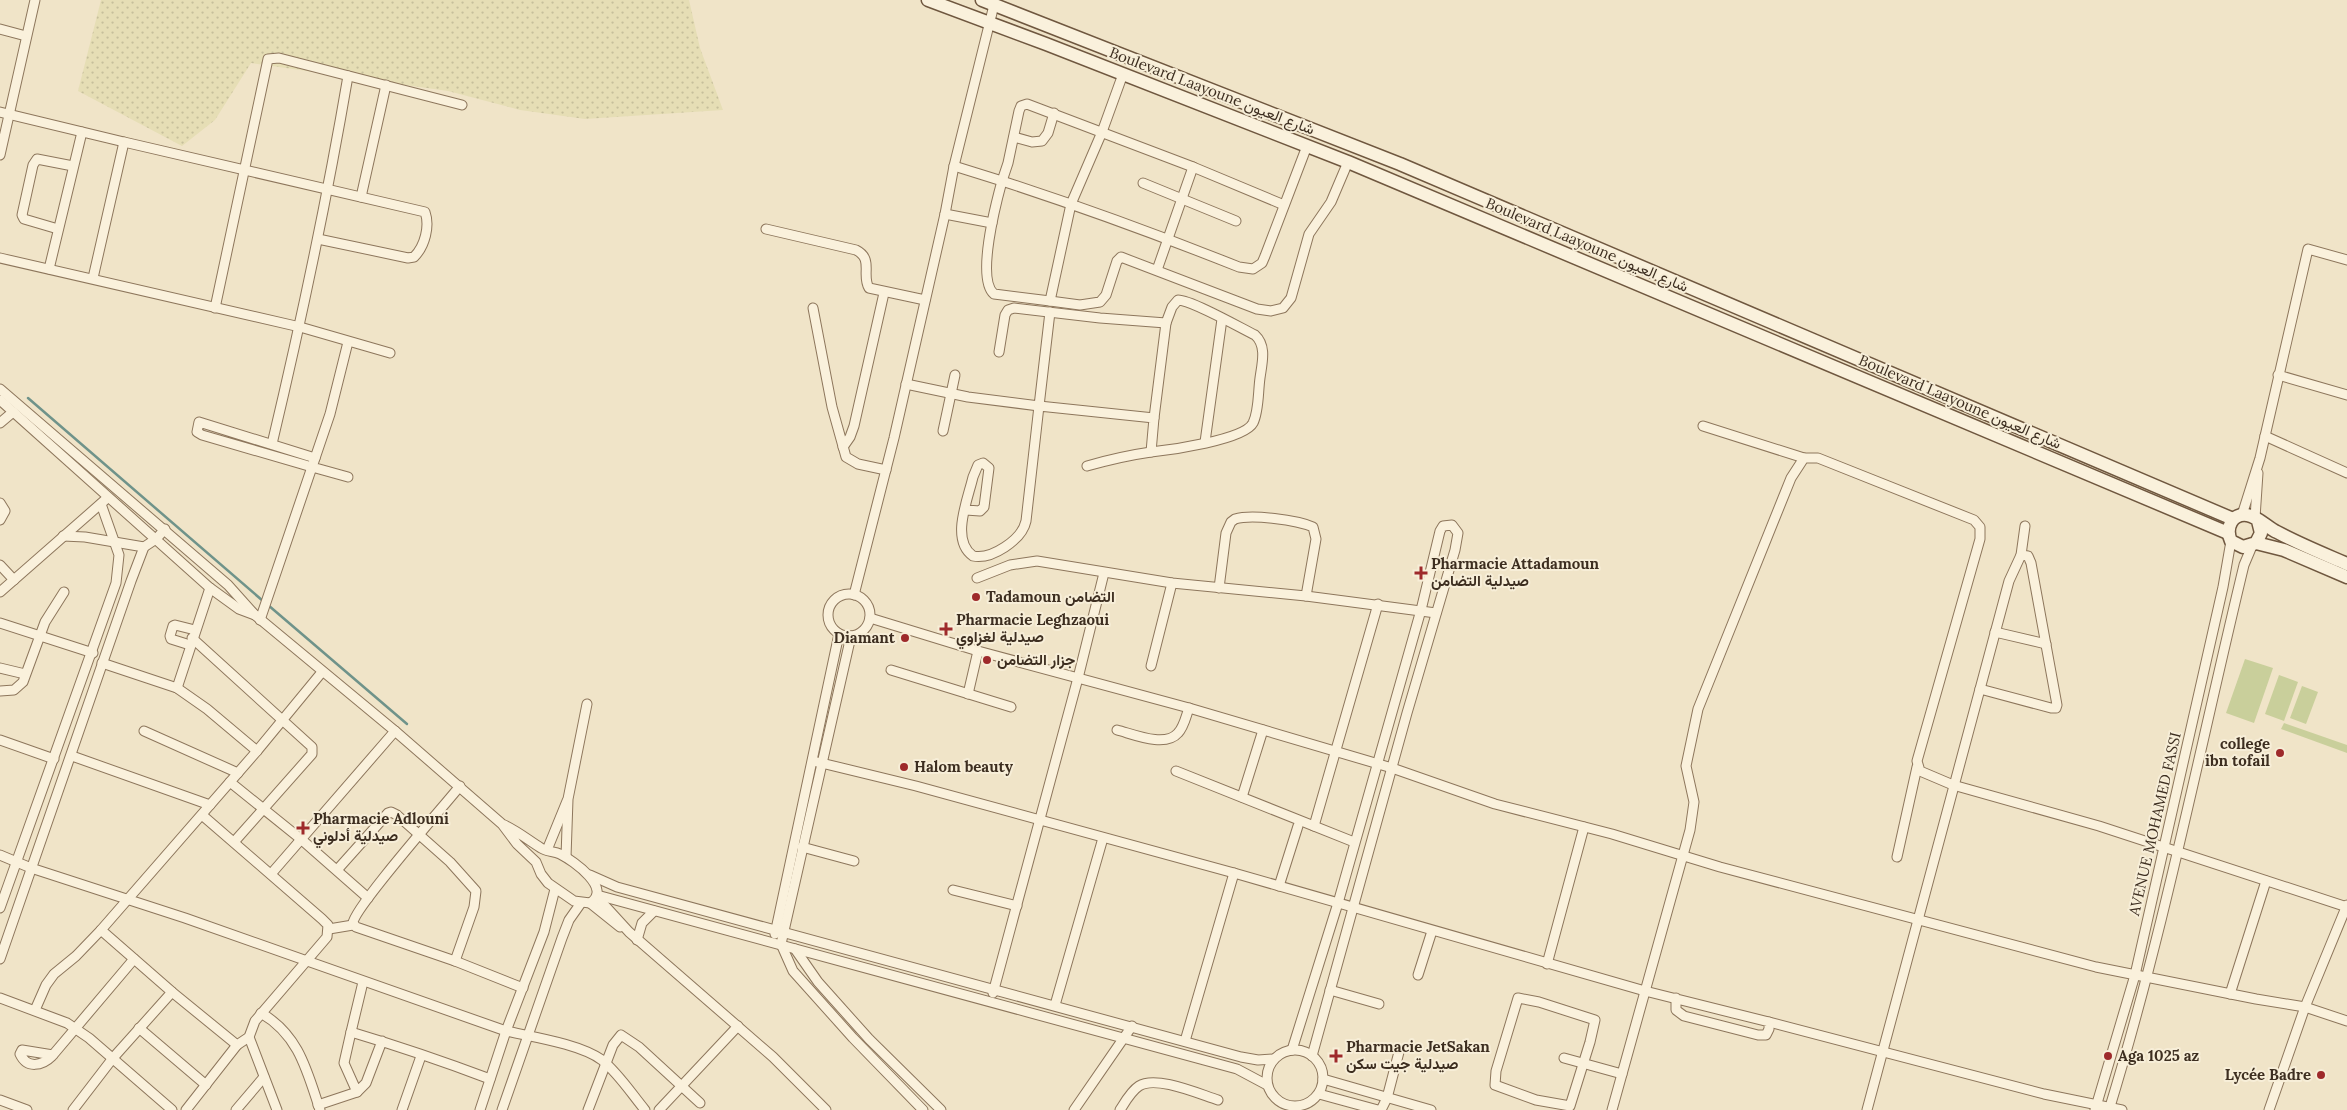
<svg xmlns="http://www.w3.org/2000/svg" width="2347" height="1110" font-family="Lora,Vazirmatn,serif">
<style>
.farmland{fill:url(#farmland-dots)}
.pitch{fill:#c9cf9b}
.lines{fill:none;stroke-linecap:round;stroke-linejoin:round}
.stream{stroke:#6f938a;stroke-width:2.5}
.street-casing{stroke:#8d765c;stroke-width:11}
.secondary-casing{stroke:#6f573f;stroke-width:15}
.street{stroke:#faf1dc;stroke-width:9}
.secondary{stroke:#faf1dc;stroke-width:12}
.poi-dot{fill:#9e2a2b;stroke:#f7eed8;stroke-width:2}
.labels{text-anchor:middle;stroke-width:4;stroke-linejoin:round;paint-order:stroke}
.street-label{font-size:15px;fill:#3d2e20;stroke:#f7eed8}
.poi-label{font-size:15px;font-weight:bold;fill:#3d2e20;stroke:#f7eed8;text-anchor:start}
</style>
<defs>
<pattern id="farmland-dots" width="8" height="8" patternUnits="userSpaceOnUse" patternTransform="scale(1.25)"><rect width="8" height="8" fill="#e6deb5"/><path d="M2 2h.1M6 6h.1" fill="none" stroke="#c6bf9b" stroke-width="1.8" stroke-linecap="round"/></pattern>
</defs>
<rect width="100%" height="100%" fill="#f0e4c8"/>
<path class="farmland" d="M101,0H689L700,48L723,110L585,119L520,110L448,91L251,63L215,120L182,146L78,91Z"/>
<g class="pitch">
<path d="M2245,659L2273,668L2254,723L2226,713Z"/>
<path d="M2279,675L2298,682L2284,721L2265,714Z"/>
<path d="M2302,686L2318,692L2306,724L2290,718Z"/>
<path d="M2284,723L2347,745V753L2281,729Z"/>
</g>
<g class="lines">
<g class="stream">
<path d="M28,398L263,601"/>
<path d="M268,605L407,724"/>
</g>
<g class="street-casing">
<g id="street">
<path d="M0,29L26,36"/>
<path d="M1123,74L1102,132L1071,204L1050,301L994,294C976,279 996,203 1002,181C1082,207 1161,236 1239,267L1253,269L1262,263L1265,256L1307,146"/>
<path d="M0,112L124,142L93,278"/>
<path d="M1014,137L1032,142L1042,141L1048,133L1054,113"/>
<path d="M124,142L425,212C430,226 425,246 414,257L408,258L318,239"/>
<path d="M0,155L35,0"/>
<path d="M954,166L1002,181L1008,163L1019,111L1021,106L1027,104L1193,167L1284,205"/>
<path d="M1143,183L1236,221"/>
<path d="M361,197L386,85"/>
<path d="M945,214L992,223"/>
<path d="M58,229L24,219L22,215L33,165L37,159L73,166"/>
<path d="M766,229L856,250C874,259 861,275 869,288L925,300"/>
<path d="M0,258L300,327L390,353"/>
<path d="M49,269L82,132"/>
<path d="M1157,270L1193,167"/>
<path d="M1050,301L1080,305L1100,302L1106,295L1117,261L1121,257L1257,309L1271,311L1283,308L1291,298L1309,234L1331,202L1348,162"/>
<path d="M215,308L268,59L279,58L462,105"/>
<path d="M813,308L832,407L846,457L858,464L886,470"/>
<path d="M348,342L330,414L312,467L348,477"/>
<path d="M999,352L1005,315L1008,310L1014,308L1100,318L1166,323L1172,307L1178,300C1191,300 1239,327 1255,335C1267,346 1262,363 1260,378C1258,392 1259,411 1253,423C1244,440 1170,450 1151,452C1130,455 1108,460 1087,466"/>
<path d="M2278,375L2347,395"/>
<path d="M906,384L968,397L1039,406L1050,312"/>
<path d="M0,389L228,585L255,615L395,731L502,824L517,844L536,862L541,874L548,883L574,901L590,903C613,889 574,861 560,854C554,851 547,852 541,848C528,840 516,830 502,824"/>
<path d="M0,400L210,588L239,609L255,615"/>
<path d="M1154,418L1166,323"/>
<path d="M0,423L13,412"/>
<path d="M1703,426L1804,458"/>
<path d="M943,431L955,375"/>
<path d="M2265,436L2347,473"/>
<path d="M1205,442L1222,319"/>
<path d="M272,444C301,322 327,199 348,76"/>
<path d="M843,447L850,437L854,426L884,293"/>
<path d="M0,503L5,511L0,520"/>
<path d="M966,510L980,511L984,507L989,468L983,463L978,465L973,477C968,499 950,540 973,556C991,560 1022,540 1026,521L1039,406L1154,418L1151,452"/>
<path d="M2242,515L2260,458L2308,249L2347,260"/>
<path d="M2255,518L2258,473"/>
<path d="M63,536L85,537L144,547"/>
<path d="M0,565L14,580"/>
<path d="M977,578L1010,565L1037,561L1172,583L1306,596L1436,613"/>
<path d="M1219,588L1226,533L1231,522L1235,519C1252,514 1297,520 1313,527L1316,539L1306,596"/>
<path d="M0,592L105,500"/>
<circle cx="849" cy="615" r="21"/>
<path d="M854,595L894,438L945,214L954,166L994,5"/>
<path d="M870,618L978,651L1189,708L1392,768L1495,804L1612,834L1720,867L2096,967L2256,999L2305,1007L2347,1021"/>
<path d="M260,620L312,467L202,435L197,432L199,422L315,458"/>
<path d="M0,623L93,653"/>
<path d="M1995,632L2046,644"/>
<path d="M851,636L781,944L793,971L853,1038L923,1110"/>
<path d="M192,638L312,747V754L234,842"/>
<path d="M190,645L171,639L170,636L173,626L175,625L195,630"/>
<path d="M102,663L177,688L207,709L257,751"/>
<path d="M1151,666L1172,583"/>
<path d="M0,668L25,674"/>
<path d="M891,670L1011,707"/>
<path d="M177,688L210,588"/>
<path d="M1980,689L2051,708H2056L2057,705L2031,563L2028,556L2021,555"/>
<path d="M0,691L14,690L23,682L45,622L64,592"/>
<path d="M968,694L978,651"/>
<path d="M1117,730C1133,734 1165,748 1178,733C1184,727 1186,716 1189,708"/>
<path d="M144,731L238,773"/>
<path d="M0,740L54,759"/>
<path d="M72,756L210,805"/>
<path d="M813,761L916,786L1234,873L1645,991L1769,1022V1029L1766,1035H1758L1684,1016L1676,1010V998"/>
<path d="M1176,771L1354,842"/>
<path d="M230,782L302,840L368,898"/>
<path d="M460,786C444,806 354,908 353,923L356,927L455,961L523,988"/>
<path d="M1242,797L1263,730"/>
<path d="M1314,826L1378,604"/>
<path d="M802,847L854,861"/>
<path d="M547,850L567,801"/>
<path d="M0,855L31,868L185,918L506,1031C533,1037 580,1044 602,1060C619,1074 631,1093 645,1110"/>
<path d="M566,857L568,799L587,704"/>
<path d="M1897,857L1917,767"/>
<path d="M337,870L388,813L391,812L397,815L450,862L476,891L474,907L455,961"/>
<path d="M271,874L395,731"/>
<path d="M590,875L617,887L1241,1057L1258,1060L1274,1059"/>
<path d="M1279,886L1298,826"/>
<path d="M953,890L1017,906"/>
<path d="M597,895L1237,1069L1267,1085"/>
<path d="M597,897L629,932L773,1057L826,1110"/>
<path d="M590,903L620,927"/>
<path d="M0,908L116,583L119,555L101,504"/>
<path d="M329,929L353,925"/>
<path d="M775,934L839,634"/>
<path d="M637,940L642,923L654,911"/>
<path d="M795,949L818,982L869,1039L941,1110"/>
<path d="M0,959L131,581L144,547L156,539L165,529"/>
<path d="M1547,964L1584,827"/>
<path d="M1418,975L1432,931"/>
<path d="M1330,990L1379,1004"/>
<path d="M172,992L237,1045L249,1037L255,1021L327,937L328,925L322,919L202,815"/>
<path d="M993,993L1078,678L1104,573"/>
<path d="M2230,994L2266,881"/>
<path d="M0,998L67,1023L89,1038L172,1110"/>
<path d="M1518,998L1539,1002L1595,1020L1590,1042L1570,1106L1536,1100L1495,1085L1496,1071Z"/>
<path d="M1055,1005L1103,838"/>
<path d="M35,1010L46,985L54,974L76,956L101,930"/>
<path d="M261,1013C299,1035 307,1071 320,1110"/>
<path d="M1769,1022L2044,1094L2122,1110"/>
<path d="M139,1028L206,1085"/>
<path d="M351,1032L363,982"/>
<path d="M249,1037L277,1110"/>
<path d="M382,1041L366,1083L357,1092L344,1063L351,1032C398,1046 445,1062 490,1079"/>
<path d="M1185,1041L1234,873"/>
<circle cx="1295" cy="1078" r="28"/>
<path d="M1292,1050L1338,903L1421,610L1440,531L1443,526L1452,525L1458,533L1455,550L1407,713L1312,1056"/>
<path d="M53,1055L22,1050L20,1054C27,1069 42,1066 52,1056L134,959"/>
<path d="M1564,1058L1622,1074"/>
<path d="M1323,1079L1431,1110"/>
<path d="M1319,1094L1378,1110"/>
<path d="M0,1100L27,1110"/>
<path d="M318,1105L357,1092"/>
<path d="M73,1110L113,1058L172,992L101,930L257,751L322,672"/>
<path d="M186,1110L237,1045"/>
<path d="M236,1110L264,1077"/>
<path d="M402,1110L421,1056"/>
<path d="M480,1110L506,1031L544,932L555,889"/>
<path d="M502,1110L562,938L569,920L581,903"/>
<path d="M588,1110L613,1045L621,1035L639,1047L700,1103"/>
<path d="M659,1110L738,1026"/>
<path d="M1074,1110L1132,1026"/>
<path d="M1120,1110C1125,1102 1131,1091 1139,1086C1156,1075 1199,1094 1218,1100"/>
<path d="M1381,1110L1387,1098L1399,1052"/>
<path d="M1612,1110L1690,830L1694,802L1686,766L1698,709L1791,478L1804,458H1818L1974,520L1980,527V539L1917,761L1920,771L1953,785L2099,826L2347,907"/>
<path d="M1867,1110L2009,581L2021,555L2025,526"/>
<path d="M2095,1110L2135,975L2223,587L2231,541"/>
<path d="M2109,1110C2164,931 2200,747 2244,565L2252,546"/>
<path d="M2269,1110L2305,1007L2347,905"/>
</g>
</g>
<g class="secondary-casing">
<g id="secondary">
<path d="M928,0L1046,44L1348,162L2228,533"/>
<path d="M982,0L1400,164L2233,519"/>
<path d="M2258,521L2261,533L2256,543L2243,547L2231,541C2225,528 2232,513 2247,515C2257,516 2268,528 2277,532C2299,544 2324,554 2347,564"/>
<path d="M2256,543L2284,550L2347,577"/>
</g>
</g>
<use href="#street" class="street"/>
<use href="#secondary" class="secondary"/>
</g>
<g class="poi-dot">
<path d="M1418.5 565.5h5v5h5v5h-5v5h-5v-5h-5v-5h5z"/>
<circle cx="976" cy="597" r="5"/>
<path d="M943.5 621.5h5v5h5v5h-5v5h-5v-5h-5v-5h5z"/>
<circle cx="905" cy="638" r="5"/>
<circle cx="987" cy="660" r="5"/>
<circle cx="2280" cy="753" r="5"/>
<circle cx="904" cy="767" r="5"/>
<path d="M300.5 820.5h5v5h5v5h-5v5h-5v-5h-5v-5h5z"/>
<path d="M1333.5 1048.5h5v5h5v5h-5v5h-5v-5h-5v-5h5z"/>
<circle cx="2108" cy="1056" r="5"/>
<circle cx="2321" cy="1075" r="5"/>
</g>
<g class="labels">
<g class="street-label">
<text transform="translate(1212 91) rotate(21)" y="5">Boulevard Laayoune شارع العيون</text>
<text transform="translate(1587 245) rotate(23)" y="5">Boulevard Laayoune شارع العيون</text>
<text transform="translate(1960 402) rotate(23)" y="5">Boulevard Laayoune شارع العيون</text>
<text transform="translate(2155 824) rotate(-77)" y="5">AVENUE MOHAMED FASSI</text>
</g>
<g class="poi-label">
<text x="1431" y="569">Pharmacie Attadamoun<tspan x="1431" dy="17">صيدلية التضامن</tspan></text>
<text x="986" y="602">Tadamoun التضامن</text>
<text x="956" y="625">Pharmacie Leghzaoui<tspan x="956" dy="17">صيدلية لغزاوي</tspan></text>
<text x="895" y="643" text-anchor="end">Diamant</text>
<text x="997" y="665">جزار التضامن</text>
<text x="2270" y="749" text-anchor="end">college<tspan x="2270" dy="17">ibn tofail</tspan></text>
<text x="914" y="772">Halom beauty</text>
<text x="313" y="824">Pharmacie Adlouni<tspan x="313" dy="17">صيدلية أدلوني</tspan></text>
<text x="1346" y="1052">Pharmacie JetSakan<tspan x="1346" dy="17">صيدلية جيت سكن</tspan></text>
<text x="2118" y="1061">Aga 1025 az</text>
<text x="2311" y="1080" text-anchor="end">Lycée Badre</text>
</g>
</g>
</svg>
